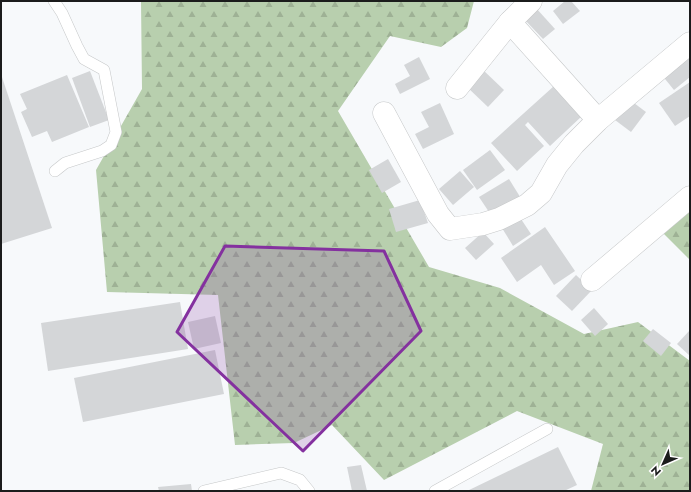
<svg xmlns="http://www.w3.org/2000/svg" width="691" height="492" font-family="Jost,sans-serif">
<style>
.forest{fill:url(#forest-firs)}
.building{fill:#d4d6d8}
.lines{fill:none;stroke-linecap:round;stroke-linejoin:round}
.lane-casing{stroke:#c6c8c9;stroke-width:12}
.street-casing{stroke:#c6c8c9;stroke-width:23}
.lane{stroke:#fff;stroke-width:11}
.street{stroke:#fff;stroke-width:22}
.marked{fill:#84319f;fill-opacity:0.2;stroke:#84319f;stroke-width:3;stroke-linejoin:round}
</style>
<defs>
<pattern id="forest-firs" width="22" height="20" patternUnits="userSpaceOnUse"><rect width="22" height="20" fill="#b8cfae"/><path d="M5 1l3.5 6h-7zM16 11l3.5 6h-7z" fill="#9eb195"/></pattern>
</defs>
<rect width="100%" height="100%" fill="#f7f9fb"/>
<g class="forest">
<path d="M141,1H474L467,28L441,47L390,36L338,111L429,267L500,288L584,334L638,322L690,361V491H591L603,444L517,411L384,480L332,425L294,443L235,445L218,295L107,292L96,170L142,89Z"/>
<path d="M690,195V260L656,226Z"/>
</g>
<g class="building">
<path d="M565,1H571L580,11L563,24L553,11Z"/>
<path d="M536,8L555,29L543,39L524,19Z"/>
<path d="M690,56V77L674,90L661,74Z"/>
<path d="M419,57L430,79L400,94L395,84L410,76L404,65Z"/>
<path d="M482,69L504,90L488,107L466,86Z"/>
<path d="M90,71L109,120L90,127L72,78Z"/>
<path d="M1,74L52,228L1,244Z"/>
<path d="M67,75L89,127L52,142L47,131L32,137L21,112L27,109L20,94Z"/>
<path d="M690,82V116L675,126L659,103Z"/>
<path d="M554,86L582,116L550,146L528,122L525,125L544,146L517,171L491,143Z"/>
<path d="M630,100L646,112L631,132L615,120Z"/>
<path d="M440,103L454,134L423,149L415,134L429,127L421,112Z"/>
<path d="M490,150L505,170L477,190L463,170Z"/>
<path d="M388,159L401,182L382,193L369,170Z"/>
<path d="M460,171L474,187L453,205L439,189Z"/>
<path d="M509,179L522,200L493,218L479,197Z"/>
<path d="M420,200L428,223L396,232L389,209Z"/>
<path d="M519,216L531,234L513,246L502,228Z"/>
<path d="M545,227L575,271L554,285L541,265L517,282L501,258Z"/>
<path d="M483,232L494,244L476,260L465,248Z"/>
<path d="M576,275L592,290L572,311L556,296Z"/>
<path d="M180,302L188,349L48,371L41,323Z"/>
<path d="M594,308L608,324L595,336L581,320Z"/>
<path d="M215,316L221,343L194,349L188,322Z"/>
<path d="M653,329L671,343L661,356L643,341Z"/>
<path d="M690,330V356L677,344Z"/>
<path d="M215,350L224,394L83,422L74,378Z"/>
<path d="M558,447L577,485L564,491H467Z"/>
<path d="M361,465L367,491H352L347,467Z"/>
<path d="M191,484L192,491H159L158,487Z"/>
</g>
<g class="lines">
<g class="lane-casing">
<g id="lane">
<path d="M54,1L62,13L77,46L84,59L104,70L116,132L111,145L102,151L65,163L55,171"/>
<path d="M204,491L281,473L300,480L309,491"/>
<path d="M435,491L547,429"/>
</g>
</g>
<g class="street-casing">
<g id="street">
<path d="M510,22L598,120"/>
<path d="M457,88L510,22L531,1"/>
<path d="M384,113L438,214L450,229L483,224L499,219L527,205L541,193L557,165L574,144L598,120L690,43"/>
<path d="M592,280L690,197"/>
</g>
</g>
<use href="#lane" class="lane"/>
<use href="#street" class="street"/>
</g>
<path class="marked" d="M225,246L384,251L421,331L303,451L177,332Z"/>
<rect width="691" height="492" fill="none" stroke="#1b1c1c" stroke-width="4"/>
<g transform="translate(663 464) rotate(225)" stroke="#ffffff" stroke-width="3" paint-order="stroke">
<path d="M0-3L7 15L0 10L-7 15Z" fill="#1b1c1c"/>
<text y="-6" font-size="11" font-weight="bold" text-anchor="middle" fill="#1b1c1c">N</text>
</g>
</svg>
